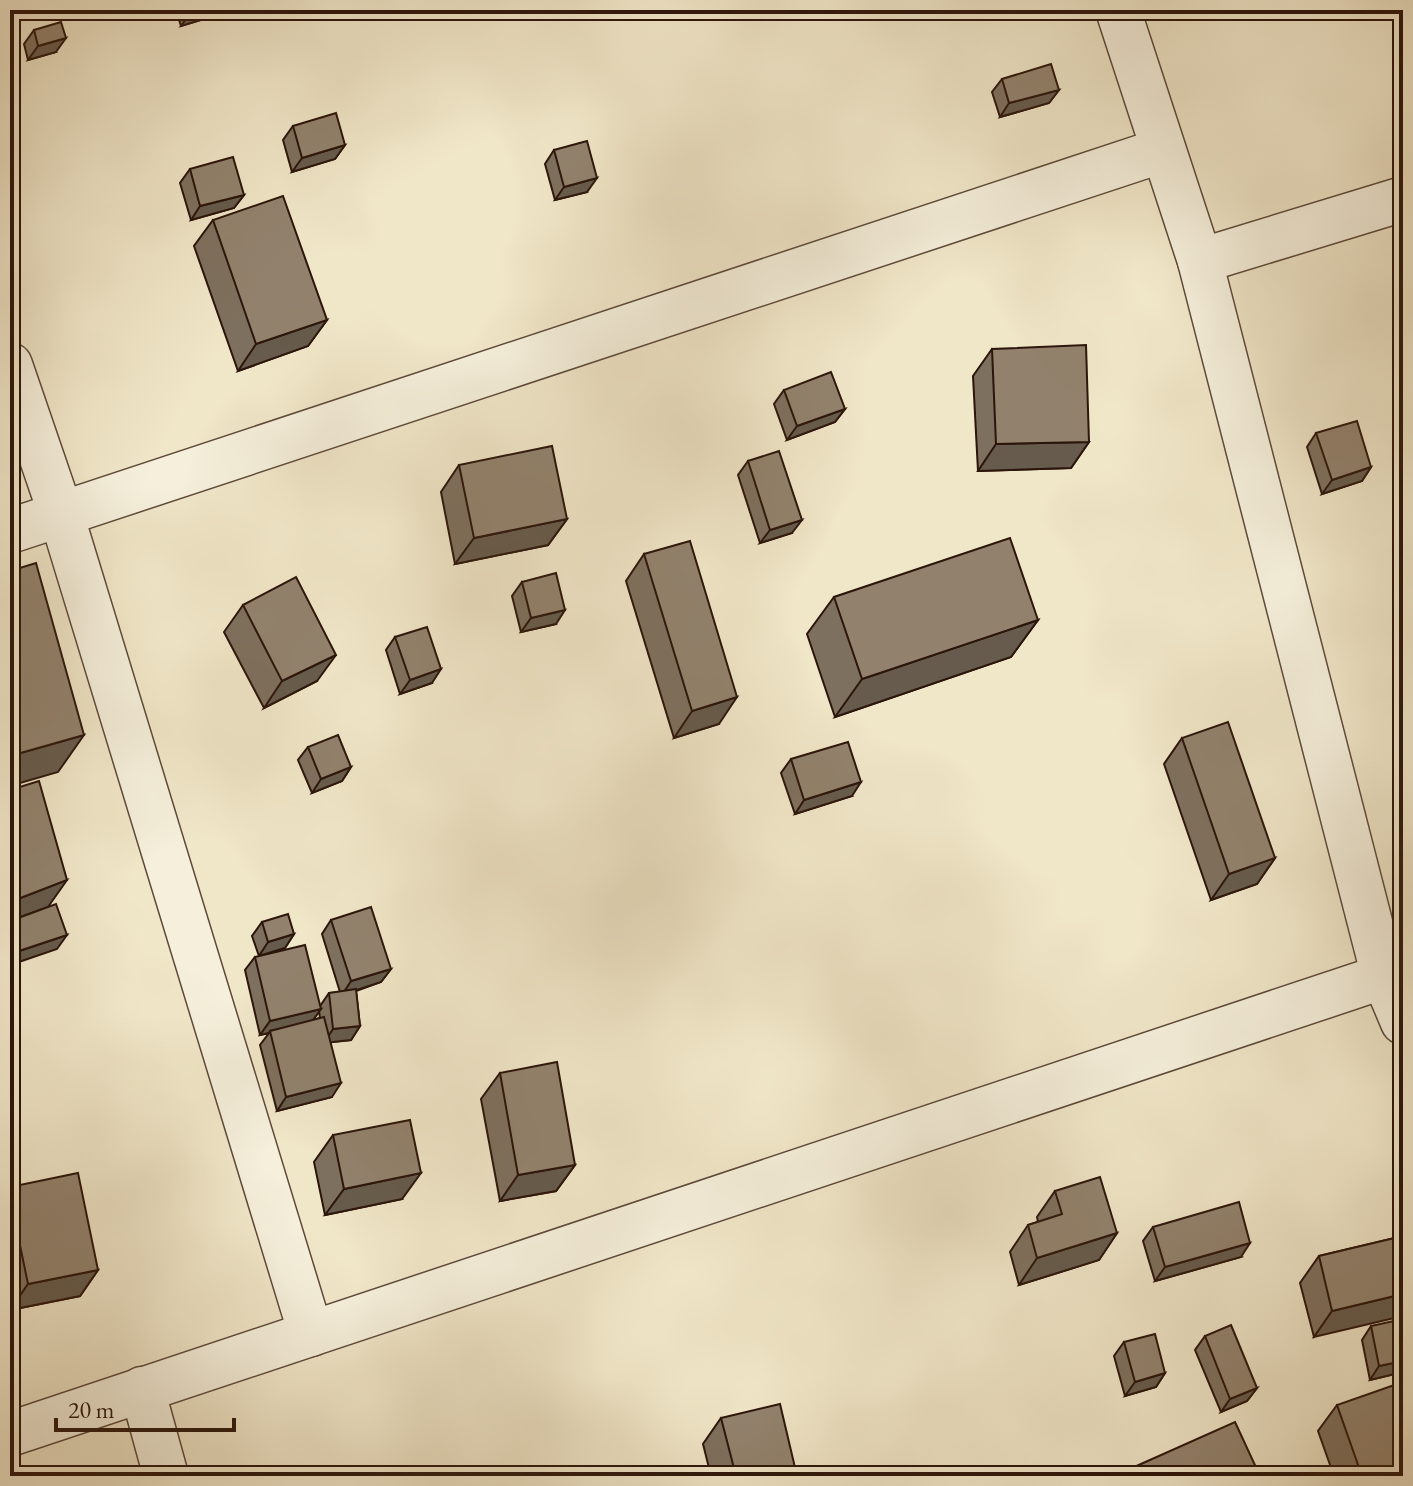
<svg xmlns="http://www.w3.org/2000/svg" width="1413" height="1486" font-family="'EB Garamond',serif">
<style>
.lines{fill:none;stroke-linecap:round;stroke-linejoin:round}
.minor-casing{stroke:#5d493a;stroke-width:47}
.minor{stroke:#f5efdb;stroke-width:44}
.wall{fill:#7e705e;stroke:#2c150b;stroke-width:2;fill-rule:evenodd}
.shaded-wall{fill:#665b4c;stroke:#2c150b;stroke-width:2}
.building{fill:#92826d;stroke:#2c150b;stroke-width:2}
</style>
<rect width="100%" height="100%" fill="#f0e6c8"/>
<filter id="stains"><feTurbulence type="fractalNoise" baseFrequency=".0025" numOctaves="4"/><feColorMatrix values="0 0 0 0 .2 0 0 0 0 .09 0 0 0 0 .02 0 0 0 .5 -.17"/></filter>
<radialGradient id="worn" r=".72"><stop offset=".6" stop-color="#630" stop-opacity="0"/><stop offset="1" stop-color="#630" stop-opacity=".3"/></radialGradient>
<g class="lines">
<g class="minor-casing">
<g id="minor">
<path d="M1118,10L1200,261L1384,977L1403,1022"/>
<path d="M1200,261L1403,199"/>
<path d="M10,365L61,514L311,1334"/>
<path d="M10,531L1163,150"/>
<path d="M142,1389L166,1476"/>
<path d="M10,1434L1403,970"/>
</g>
</g>
<use href="#minor" class="minor"/>
</g>
<g class="wall">
<path d="M176,10H226L224,13L181,26Z"/>
<path d="M34,30L56,52L28,60L24,44Z"/>
<path d="M1002,79L1059,90L1049,103L1000,117L992,92Z"/>
<path d="M293,126L345,145L335,159L292,172L283,140Z"/>
<path d="M554,150L587,192L555,200L545,164Z"/>
<path d="M190,169L244,195L234,208L191,220L180,183Z"/>
<path d="M213,220L327,320L308,346L238,371L194,246Z"/>
<path d="M992,349L1089,442L1071,468L978,471L973,376Z"/>
<path d="M784,390L845,409L835,422L787,440L774,404Z"/>
<path d="M1316,433L1371,467L1362,481L1322,494L1307,447Z"/>
<path d="M748,461L792,533L760,543L738,475Z"/>
<path d="M459,465L567,519L548,545L455,564L441,492Z"/>
<path d="M1403,467V496L1400,471Z"/>
<path d="M644,554L719,724L674,738L626,581Z"/>
<path d="M522,582L556,624L521,632L512,596Z"/>
<path d="M834,597L1038,620L1011,657L835,717L807,634Z"/>
<path d="M243,605L317,681L264,708L224,632Z"/>
<path d="M395,637L432,683L400,694L386,650Z"/>
<path d="M1182,738L1275,858L1257,884L1211,900L1164,764Z"/>
<path d="M308,747L351,767L342,781L312,793L298,760Z"/>
<path d="M791,759L852,796L795,814L781,773Z"/>
<path d="M331,920L391,969L381,982L356,991L360,1026L351,1040L331,1042L332,1097L277,1111L260,1045L269,1033L260,1035L245,970L255,957L320,1006L329,993L340,992L322,934ZM319,1011L320,1018L313,1020Z"/>
<path d="M262,922L294,934L285,948L259,956L252,936Z"/>
<path d="M500,1073L575,1165L556,1191L500,1201L481,1099Z"/>
<path d="M333,1135L402,1199L325,1215L314,1162Z"/>
<path d="M10,1187L98,1270L80,1296L10,1310Z"/>
<path d="M1055,1191L1117,1233L1099,1260L1019,1285L1010,1252L1028,1225L1038,1222L1037,1217Z"/>
<path d="M1153,1227L1241,1257L1155,1281L1143,1241Z"/>
<path d="M1403,1236L1314,1337L1300,1283L1319,1256Z"/>
<path d="M1371,1326L1403,1372L1370,1380L1362,1340Z"/>
<path d="M1205,1336L1257,1388L1247,1401L1221,1412L1195,1350Z"/>
<path d="M1124,1342L1165,1373L1156,1387L1125,1396L1114,1356Z"/>
<path d="M1337,1405L1403,1476H1334L1318,1431Z"/>
<path d="M721,1418L797,1476H711L703,1444Z"/>
</g>
<g class="shaded-wall">
<path d="M198,10H226L224,13L181,26L191,12Z"/>
<path d="M66,38L56,52L28,60L38,46Z"/>
<path d="M1059,90L1049,103L1000,117L1009,103Z"/>
<path d="M345,145L335,159L292,172L302,158Z"/>
<path d="M597,178L587,192L555,200L564,187Z"/>
<path d="M244,195L234,208L191,220L200,206Z"/>
<path d="M327,320L308,346L238,371L256,344Z"/>
<path d="M845,409L835,422L787,440L797,426Z"/>
<path d="M1089,442L1071,468L978,471L996,444Z"/>
<path d="M1371,467L1362,481L1322,494L1332,480Z"/>
<path d="M567,519L548,545L455,564L474,538Z"/>
<path d="M802,520L792,533L760,543L770,530Z"/>
<path d="M565,610L556,624L521,632L531,618Z"/>
<path d="M1038,620L1011,657L835,717L862,679Z"/>
<path d="M336,655L317,681L264,708L282,681Z"/>
<path d="M441,669L432,683L400,694L410,680Z"/>
<path d="M737,697L719,724L674,738L692,711Z"/>
<path d="M84,735L58,772L10,786V756Z"/>
<path d="M351,767L342,781L312,793L321,779Z"/>
<path d="M861,782L852,796L795,814L804,800Z"/>
<path d="M1275,858L1257,884L1211,900L1229,874Z"/>
<path d="M67,880L48,907L10,921V902Z"/>
<path d="M294,934L285,948L259,956L268,942Z"/>
<path d="M67,935L57,949L10,965V954Z"/>
<path d="M391,969L381,982L342,995L351,981Z"/>
<path d="M321,1009L311,1023L270,1031L269,1033L260,1035L270,1021Z"/>
<path d="M360,1026L351,1040L324,1043L333,1029Z"/>
<path d="M341,1083L332,1097L277,1111L286,1097Z"/>
<path d="M575,1165L556,1191L500,1201L518,1175Z"/>
<path d="M421,1173L402,1199L325,1215L344,1189Z"/>
<path d="M1117,1233L1099,1260L1019,1285L1037,1258Z"/>
<path d="M1250,1243L1241,1257L1155,1281L1165,1267Z"/>
<path d="M98,1270L80,1296L10,1310L28,1284Z"/>
<path d="M1403,1294V1316L1314,1337L1332,1311Z"/>
<path d="M1403,1361V1372L1370,1380L1379,1366Z"/>
<path d="M1165,1373L1156,1387L1125,1396L1135,1382Z"/>
<path d="M1257,1388L1247,1401L1221,1412L1230,1399Z"/>
</g>
<g class="building">
<path d="M61,22L66,38L38,46L34,30Z"/>
<path d="M1051,64L1059,90L1009,103L1002,79Z"/>
<path d="M336,113L345,145L302,158L293,126Z"/>
<path d="M587,141L597,178L564,187L554,150Z"/>
<path d="M233,157L244,195L200,206L190,169Z"/>
<path d="M283,196L327,320L256,344L213,220Z"/>
<path d="M1086,345L1089,442L996,444L992,349Z"/>
<path d="M831,372L845,409L797,426L784,390Z"/>
<path d="M1357,421L1371,467L1332,480L1316,433Z"/>
<path d="M552,446L567,519L474,538L459,465Z"/>
<path d="M779,451L802,520L770,530L748,461Z"/>
<path d="M1010,538L1038,620L862,679L834,597Z"/>
<path d="M690,541L737,697L692,711L644,554Z"/>
<path d="M36,563L84,735L10,756V571Z"/>
<path d="M556,573L565,610L531,618L522,582Z"/>
<path d="M296,577L336,655L282,681L243,605Z"/>
<path d="M427,627L441,669L410,680L395,637Z"/>
<path d="M1228,722L1275,858L1229,874L1182,738Z"/>
<path d="M338,735L351,767L321,779L308,747Z"/>
<path d="M848,742L861,782L804,800L791,759Z"/>
<path d="M39,781L67,880L10,902V790Z"/>
<path d="M56,904L67,935L10,954V921Z"/>
<path d="M371,907L391,969L351,981L331,920Z"/>
<path d="M288,914L294,934L268,942L262,922Z"/>
<path d="M305,945L321,1009L270,1021L255,957Z"/>
<path d="M356,989L360,1026L333,1029L329,993Z"/>
<path d="M324,1017L341,1083L286,1097L270,1031Z"/>
<path d="M557,1062L575,1165L518,1175L500,1073Z"/>
<path d="M410,1120L421,1173L344,1189L333,1135Z"/>
<path d="M78,1173L98,1270L28,1284L10,1197V1187Z"/>
<path d="M1100,1177L1117,1233L1037,1258L1028,1225L1062,1214L1055,1191Z"/>
<path d="M1239,1202L1250,1243L1165,1267L1153,1227Z"/>
<path d="M1403,1236V1294L1332,1311L1319,1256Z"/>
<path d="M1403,1319V1361L1379,1366L1371,1326Z"/>
<path d="M1231,1325L1257,1388L1230,1399L1205,1336Z"/>
<path d="M1155,1334L1165,1373L1135,1382L1124,1342Z"/>
<path d="M1403,1382V1474L1397,1476H1362L1337,1405Z"/>
<path d="M780,1404L797,1476H736L721,1418Z"/>
<path d="M1235,1422L1260,1476H1114Z"/>
<path d="M623,1471L624,1476H602Z"/>
<path d="M425,1473L426,1476H392Z"/>
</g>
<rect width="1413" height="1486" fill="none" stroke="#f0e6c8" stroke-width="40"/>
<rect x="12" y="12" width="1389" height="1462" fill="none" stroke="#2c150b" stroke-width="4"/>
<rect x="20" y="20" width="1373" height="1446" fill="none" stroke="#2c150b" stroke-width="2"/>
<path d="M56 1418v12h178v-12" fill="none" stroke="#2c150b" stroke-width="4"/>
<text x="68" y="1418" font-size="24" fill="#2c150b" stroke="#f5efdb" stroke-width="6" paint-order="stroke">20 m</text>
<rect width="100%" height="100%" filter="url(#stains)"/>
<rect width="100%" height="100%" fill="url(#worn)"/>
</svg>
